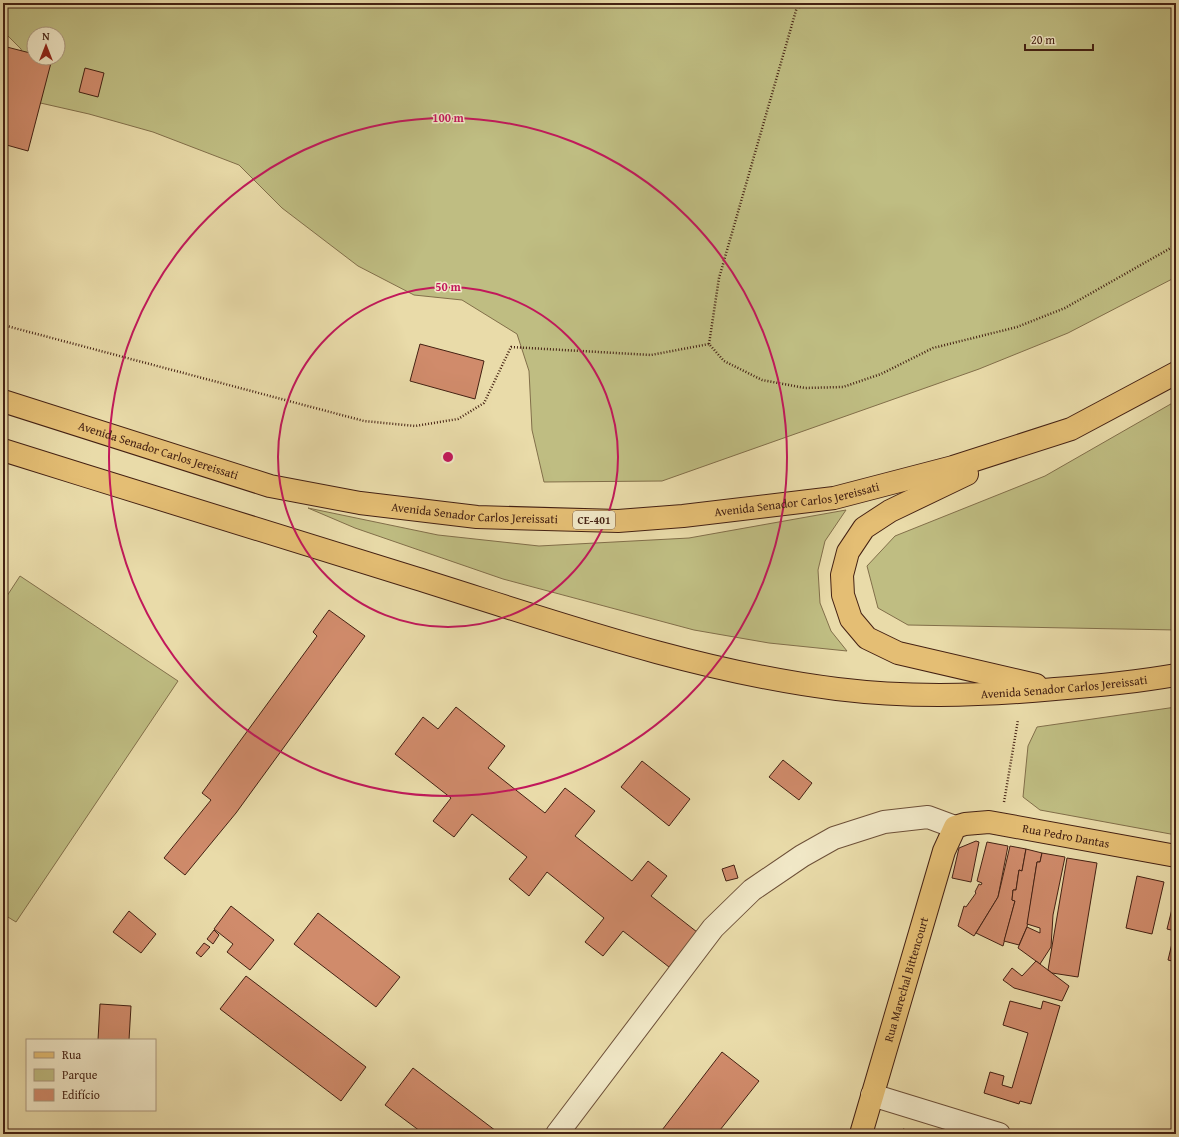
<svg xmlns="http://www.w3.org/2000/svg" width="1179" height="1137" font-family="'Gentium Book Plus',serif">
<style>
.green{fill:#bfbd82;stroke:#826f4a;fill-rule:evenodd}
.building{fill:#d08b6b;stroke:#442113}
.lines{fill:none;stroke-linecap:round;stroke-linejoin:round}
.minor-casing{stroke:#6d5038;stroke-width:24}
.major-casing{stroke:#442113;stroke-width:24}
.path{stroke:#442113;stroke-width:2.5;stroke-dasharray:1 2;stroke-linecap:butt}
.minor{stroke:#f1e8c7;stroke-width:22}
.major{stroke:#e4be74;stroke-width:22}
.ring{fill:none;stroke:#c2185b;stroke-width:2}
.labels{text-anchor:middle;stroke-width:3;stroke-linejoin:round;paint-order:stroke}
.shield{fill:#f1e8c7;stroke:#785d49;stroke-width:1}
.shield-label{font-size:11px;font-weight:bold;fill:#442113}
.street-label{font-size:12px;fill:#442113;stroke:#f1e8c7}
.centre{fill:#c2185b;stroke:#f1e8c7;stroke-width:2}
.ring-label{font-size:12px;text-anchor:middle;font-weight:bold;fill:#c2185b;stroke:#f1e8c7;stroke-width:3;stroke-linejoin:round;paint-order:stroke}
</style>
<rect width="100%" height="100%" fill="#e9dba9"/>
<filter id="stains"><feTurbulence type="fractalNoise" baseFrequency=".005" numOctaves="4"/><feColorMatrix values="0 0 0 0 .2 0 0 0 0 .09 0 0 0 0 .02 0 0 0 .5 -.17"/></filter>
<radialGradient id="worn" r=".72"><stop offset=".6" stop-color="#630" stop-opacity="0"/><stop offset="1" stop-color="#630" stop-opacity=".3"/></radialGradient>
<g class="green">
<path d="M9,3H1176V277L1068,333L979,369L662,481L544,482L532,430L529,371L517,334L462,300L414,295L358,266L282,208L239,165L153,132L89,114L36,102L21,49L3,31V21ZM34,34H58V58H34Z"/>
<path d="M1176,401V630L908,625L878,608L867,566L895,536L1045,476Z"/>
<path d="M308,508L438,535L539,546L689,538L846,510L825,541L818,570L820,603L831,631L847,651L769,643L694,630L503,579L355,528Z"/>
<path d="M20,576L178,681L16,922L3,914V602Z"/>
<path d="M1176,707V835L1040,810L1023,797L1028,746L1037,727Z"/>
</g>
<g class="building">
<path d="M3,46L34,54V58L52,59L28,151L3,144Z"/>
<path d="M85,68L104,73L98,97L79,92Z"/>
<path d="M420,344L484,361L475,399L410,381Z"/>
<path d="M329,610L365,636L236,813L185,875L164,858L211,800L202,793L317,636L313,632Z"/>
<path d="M456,707L505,746L488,768L545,813L565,788L595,811L575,836L632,881L648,861L667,876L651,896L697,932L669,967L623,931L603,956L585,942L604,918L547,872L529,896L509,879L527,857L472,814L454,837L433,821L451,798L395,754L423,717L438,729Z"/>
<path d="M783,760L812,783L799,800L769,777Z"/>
<path d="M642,761L690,799L669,826L621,787Z"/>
<path d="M976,841L979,842L971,882L952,878L959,848Z"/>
<path d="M987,842L1008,846L998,897L974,936L958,926L964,906L966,907L976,893L975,892L979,884L981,885L982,883L977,881Z"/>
<path d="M1010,846L1026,849L1022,871L1019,870L1016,890H1013L1012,900L1015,901L1003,946L976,933L998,897Z"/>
<path d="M1026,849L1042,853L1040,862H1037L1027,927L1019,945L1004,941L1015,901L1012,900L1013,890H1016L1019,870L1022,871Z"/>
<path d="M1042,853L1065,857L1053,915L1051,947L1040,964L1018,948L1027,927L1040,933V928L1027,924L1037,862H1040Z"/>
<path d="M1067,858L1097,863L1078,977L1052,973L1048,970Z"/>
<path d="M734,865L738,878L726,881L722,869Z"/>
<path d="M1137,876L1164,882L1152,934L1126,928Z"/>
<path d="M1173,905L1176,906V962L1168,960L1175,931L1167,929Z"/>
<path d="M231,906L274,940L250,970L227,952L233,944L214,929Z"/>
<path d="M129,911L156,934L141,953L113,932Z"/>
<path d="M318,913L400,977L376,1007L294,944Z"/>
<path d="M214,930L219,935L213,944L207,939Z"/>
<path d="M204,943L210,947L201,957L196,953Z"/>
<path d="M1036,961L1069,986L1062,1001L1014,988L1003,980L1012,968L1022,976Z"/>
<path d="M246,976L366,1067L341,1101L220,1009Z"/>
<path d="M1010,1001L1041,1009L1043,1001L1060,1006L1031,1104L1020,1101L1019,1104L984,1093L990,1072L1004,1076L1002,1085L1012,1088L1028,1033L1003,1025Z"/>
<path d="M100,1004L131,1006L129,1040H98Z"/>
<path d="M722,1052L759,1081L720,1130L722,1132L720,1134H659Z"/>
<path d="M413,1068L500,1134H424L385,1105Z"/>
<path d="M903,1129L919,1133L921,1134H902Z"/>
</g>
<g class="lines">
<g class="minor-casing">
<g id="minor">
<path d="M872,1095L999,1134"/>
<path d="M557,1134L713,928L752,890L802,856L834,838L884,822L928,817L955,827"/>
</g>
</g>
<g class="major-casing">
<g id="major">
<path id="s1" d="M3,401L270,486L360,503L477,517L618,521L683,516L834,498L953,467L1071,429L1176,373"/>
<path id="s2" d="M3,450C140,493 277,535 415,578C553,621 693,671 837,689C910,698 983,696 1055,689C1096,686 1136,682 1176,675"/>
<path d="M967,474L890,511L864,528L848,552L842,575L843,595L851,619L867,638L898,653L1036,685"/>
<path id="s3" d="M861,1134L944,851L955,827L965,824L989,822L1176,856"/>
</g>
</g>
<g class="path">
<path d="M3,325L364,421L415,426L458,419L484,403L511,347L651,355L709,344L724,361L762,380L805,388L843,387L881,374L933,348L1017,327L1065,308L1176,245"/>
<path d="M709,344L719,278L797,7L851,5L860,3"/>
<path d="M1004,802L1018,720"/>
</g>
<use href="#minor" class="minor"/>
<use href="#major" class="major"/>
</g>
<g class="ring">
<circle cx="448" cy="457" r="170"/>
<circle cx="448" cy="457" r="339"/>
</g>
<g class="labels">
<rect class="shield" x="573" y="511" width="42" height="18" rx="3"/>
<g class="shield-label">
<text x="594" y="524">CE-401</text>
</g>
<g class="street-label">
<text dy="4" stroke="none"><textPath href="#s1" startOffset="163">Avenida Senador Carlos Jereissati</textPath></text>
<text dy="4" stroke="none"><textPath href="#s1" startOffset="811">Avenida Senador Carlos Jereissati</textPath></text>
<text dy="4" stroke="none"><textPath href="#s1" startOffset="487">Avenida Senador Carlos Jereissati</textPath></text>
<text dy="4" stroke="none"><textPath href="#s2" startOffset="1096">Avenida Senador Carlos Jereissati</textPath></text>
<text dy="4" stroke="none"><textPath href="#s3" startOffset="434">Rua Pedro Dantas</textPath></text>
<text dy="4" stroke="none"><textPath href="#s3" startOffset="161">Rua Marechal Bittencourt</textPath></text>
</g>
</g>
<circle cx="448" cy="457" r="6" class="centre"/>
<g class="ring-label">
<text x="448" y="122">100 m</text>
<text x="448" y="291">50 m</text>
</g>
<rect width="1179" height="1137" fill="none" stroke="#e9dba9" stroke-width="16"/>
<rect x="4" y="4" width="1171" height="1129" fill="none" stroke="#442113" stroke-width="2"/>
<rect x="8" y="8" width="1163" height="1121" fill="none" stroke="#442113"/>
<rect x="26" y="1039" width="130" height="72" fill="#f1e8c7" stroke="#ac987f"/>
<rect x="34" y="1052" width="20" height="6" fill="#e4be74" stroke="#ac987f"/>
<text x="62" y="1059" font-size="12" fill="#442113">Rua</text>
<rect x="34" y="1069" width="20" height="12" fill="#bfbd82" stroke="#ac987f"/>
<text x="62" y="1079" font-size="12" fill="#442113">Parque</text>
<rect x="34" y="1089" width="20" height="12" fill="#d08b6b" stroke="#ac987f"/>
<text x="62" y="1099" font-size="12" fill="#442113">Edifício</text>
<g transform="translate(46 46)"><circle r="19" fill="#f1e8c7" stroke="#ac987f"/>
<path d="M0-3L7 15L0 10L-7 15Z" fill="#8f2418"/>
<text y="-6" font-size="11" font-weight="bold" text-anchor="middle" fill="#442113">N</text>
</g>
<path d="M1025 44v6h68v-6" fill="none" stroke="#442113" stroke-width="2"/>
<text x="1031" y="44" font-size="12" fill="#442113" stroke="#f1e8c7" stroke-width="3" paint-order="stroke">20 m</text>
<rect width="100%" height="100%" filter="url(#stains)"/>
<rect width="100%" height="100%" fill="url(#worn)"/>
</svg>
